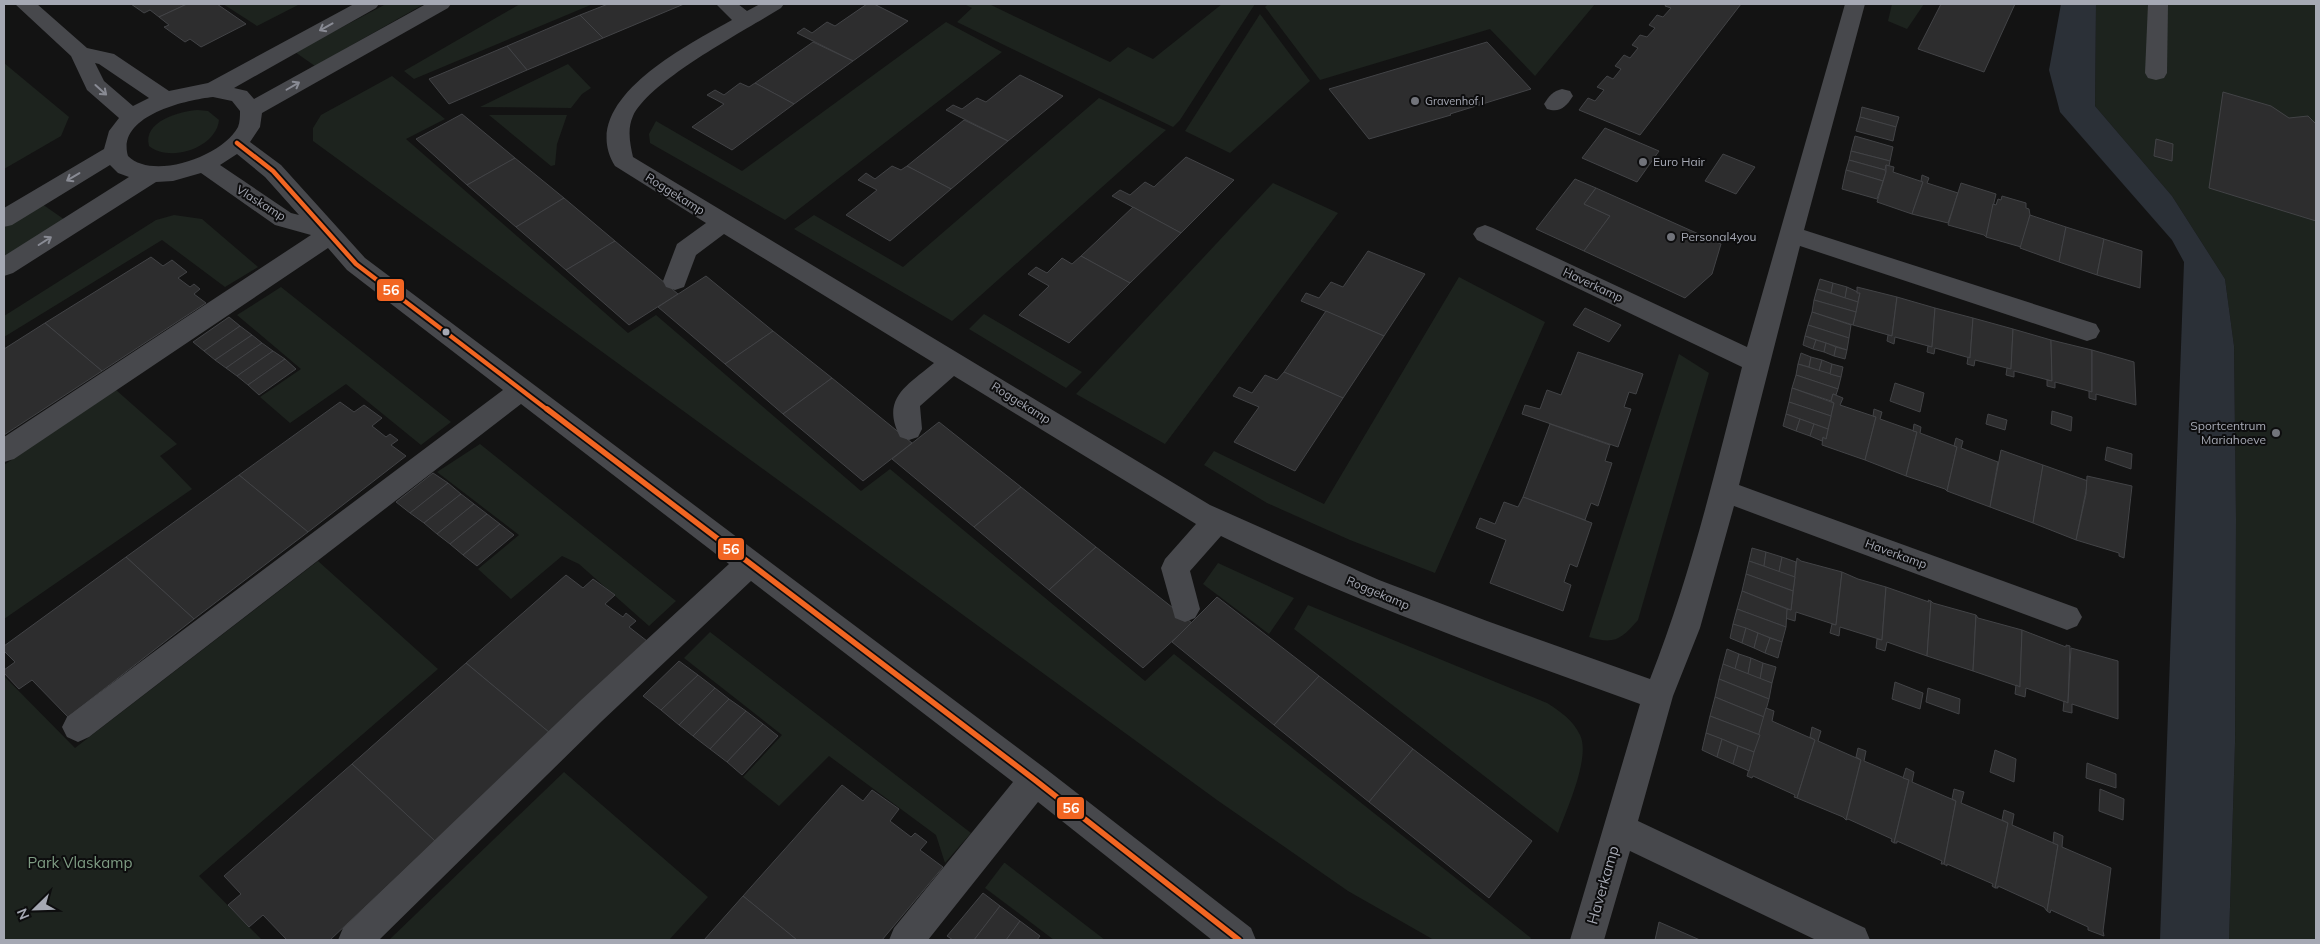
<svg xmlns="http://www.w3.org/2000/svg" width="2320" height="944" font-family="Mulish,sans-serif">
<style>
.green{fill:#1d231e}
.water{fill:#2b3037}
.building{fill:#2d2d2e;stroke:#424346}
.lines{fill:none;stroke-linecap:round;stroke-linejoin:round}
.minor{fill:#47484c;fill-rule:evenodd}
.bus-1-far1-casing{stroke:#0d0d0e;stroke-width:8}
.bus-1-casing{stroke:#0d0d0e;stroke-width:9}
.bus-1-far1{stroke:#f26522;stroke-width:4.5}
.bus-1{stroke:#f26522;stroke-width:5.5}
.oneway{stroke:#898b94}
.poi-dot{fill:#72747b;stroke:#0d0d0e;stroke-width:2}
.bus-dot{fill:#a5a8b3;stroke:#0d0d0e;stroke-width:2}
.labels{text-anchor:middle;stroke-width:4;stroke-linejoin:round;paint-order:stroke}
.far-poi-label{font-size:11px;fill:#a5a8b3;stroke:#0d0d0e;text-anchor:start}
.poi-label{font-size:12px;fill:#a5a8b3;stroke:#0d0d0e;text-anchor:start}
.street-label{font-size:12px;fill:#a5a8b3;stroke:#0d0d0e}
.near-park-label{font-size:15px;fill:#7e9c83;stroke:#0d0d0e}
.near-street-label{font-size:15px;fill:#a5a8b3;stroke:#0d0d0e}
.line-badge{stroke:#0d0d0e;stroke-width:2}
.badge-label{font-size:14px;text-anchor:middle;font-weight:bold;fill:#fff}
</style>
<rect width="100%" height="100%" fill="#131313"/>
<g class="green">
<path d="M223,4H300L257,26Z"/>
<path d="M386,4H424L315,66L295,52Z"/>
<path d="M520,4H593L414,79L404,71Z"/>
<path d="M964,4H989L1110,62L1128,47L1153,59L1222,4H1255L1180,120L1173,127L957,22L972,8Z"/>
<path d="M1268,4H1595L1535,76L1490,29L1320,80L1265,7Z"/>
<path d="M1892,4H1924L1907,29L1888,21Z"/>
<path d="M2096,4H2316V940H2229L2235,743L2236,519L2234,346L2225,279L2172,196L2095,106Z"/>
<path d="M1260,14L1310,81L1230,153L1185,131Z"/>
<path d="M946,22L1002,52L785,220L650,143L649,134L656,121L742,171Z"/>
<path d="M4,63L69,117L61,136L4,169Z"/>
<path d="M568,64L591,88L582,94L571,108L480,107Z"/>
<path d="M392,76L445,119L406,139L628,333L656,315L861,491L890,469L1145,681L1174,654L1531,938L1530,940H1434L1348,891L1217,800L313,141V128L321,115Z"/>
<path d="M1099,98L1166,130L952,321L794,229L814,215L903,267Z"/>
<path d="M198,110L208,111L219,120C216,148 170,163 149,146C142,121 181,111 198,110Z"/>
<path d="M489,115H567L557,144L555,165L551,166Z"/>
<path d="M1273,183L1338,213L1165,444L1076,394Z"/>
<path d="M42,204L65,220L4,258V228Z"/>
<path d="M174,215L202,219L258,267L225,287L162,240L4,337V316L156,220Z"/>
<path d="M1459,277L1545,322L1435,573L1350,540L1267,503L1204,465L1214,451L1324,504Z"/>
<path d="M281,287L451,422L421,445L346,384L290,423L260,397L301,369L237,315Z"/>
<path d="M984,314L1082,372L1066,388L969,329Z"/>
<path d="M1679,354L1709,373L1638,620C1621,639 1615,645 1589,637Z"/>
<path d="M116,390L177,444L160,456L192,489L4,619V465Z"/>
<path d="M480,444L676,601L649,626L579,564L562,556L511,599L478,569L519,535L437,472Z"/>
<path d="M318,561L438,669L199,876L262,940H4V676L75,748Z"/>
<path d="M1218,563L1294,598L1269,634L1203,584Z"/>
<path d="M1308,605L1547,703C1561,712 1573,720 1580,735C1591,757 1566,811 1558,833L1294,629Z"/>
<path d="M710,632L971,833L945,863L936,835L829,756L779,806L743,777L782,735L684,658Z"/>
<path d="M564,772L708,897L669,940H389Z"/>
<path d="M1004,863H1005L1105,940H1054L985,888Z"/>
</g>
<path class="water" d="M2061,4H2096L2095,106L2172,196L2225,279L2234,346L2236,519L2235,743L2229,940H2160L2184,262L2172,240L2060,112L2049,70Z"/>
<g class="building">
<path d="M131,4H187L159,17L150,10L144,13Z"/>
<path d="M187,4H217L246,24L201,47L190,39L185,42L164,27L169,25L159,17Z"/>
<path d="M608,4H684L603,38L580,15Z"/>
<path d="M867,4H874L908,21L853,61L797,33L804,28L812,33L827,22L835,26Z"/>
<path d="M1666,4H1741L1640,135L1579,110L1588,98L1595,101L1604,90L1597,87L1607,76L1613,79L1621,69L1615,66L1624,55L1630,58L1638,48L1632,45L1640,35L1647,37L1655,28L1649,25L1657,15L1663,17L1671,8L1665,6Z"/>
<path d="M1941,4H2015L1984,72L1918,49Z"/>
<path d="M580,15L603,38L527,70L507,46Z"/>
<path d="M813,42L853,61L794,104L755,83Z"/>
<path d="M1487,42L1531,89L1450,114L1451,115L1369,139L1329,89Z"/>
<path d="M507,46L527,70L449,104L429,79Z"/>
<path d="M1020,75L1063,96L1008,141L946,110L953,105L962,109L977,98L986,102Z"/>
<path d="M740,83L749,87L755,83L794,104L732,150L692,127L724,104L707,95L715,90L724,95Z"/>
<path d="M2223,92L2271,106L2289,118L2308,116L2316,124V221L2209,188Z"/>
<path d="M1862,107L1899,117L1896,127L1860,117Z"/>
<path d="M462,114L515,158L467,185L416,139Z"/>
<path d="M1860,117L1896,127L1893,141L1856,131Z"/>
<path d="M964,120L1008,141L951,189L907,166Z"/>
<path d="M1605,128L1659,151L1637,182L1582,158Z"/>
<path d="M1855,136L1893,147L1890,161L1851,151Z"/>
<path d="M2156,139L2173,144L2172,161L2154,156Z"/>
<path d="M1851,151L1890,161L1889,166L1886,165L1885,170L1849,160Z"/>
<path d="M1723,154L1755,167L1736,194L1705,181Z"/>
<path d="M1186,157L1234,180L1181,233L1112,196L1120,190L1130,195L1145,182L1154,187Z"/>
<path d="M515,158L564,198L516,227L467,185Z"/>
<path d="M1849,160L1885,170L1886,172L1883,181L1846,170Z"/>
<path d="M1886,165L1894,167L1893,172L1923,182L1912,214L1877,202L1886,172Z"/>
<path d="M892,166L901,170L907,166L951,189L890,241L846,215L877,190L858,180L866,173L875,179Z"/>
<path d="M1846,170L1883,181L1877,199L1842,189Z"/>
<path d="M1922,175L1929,178L1927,183L1958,193L1948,223L1912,214L1923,182L1921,181Z"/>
<path d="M1575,179L1596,188L1584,204L1610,216L1584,251L1536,229Z"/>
<path d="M1961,183L1996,194L1986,237L1984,235L1948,225Z"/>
<path d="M1596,188L1721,244L1712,274L1685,298L1584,251L1610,216L1584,204Z"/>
<path d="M2002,196L2026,203V208L2029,209L2030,215L2021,247L1986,237L1993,204L1996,205L1998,199L2001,200Z"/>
<path d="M564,198L615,241L566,270L516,227Z"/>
<path d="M1133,207L1181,233L1130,283L1081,256Z"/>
<path d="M2030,215L2066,227L2059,262L2020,248Z"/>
<path d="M2066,227L2104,239L2097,275L2059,262Z"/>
<path d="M2104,239L2142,251L2140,288L2097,275Z"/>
<path d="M615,241L678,294L629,325L566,270Z"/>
<path d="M1368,251L1425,274L1384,336L1301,301L1306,293L1319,298L1331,282L1343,287Z"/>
<path d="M1081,256L1130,283L1069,343L1019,315L1049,286L1028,274L1036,267L1047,273L1062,258L1072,264Z"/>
<path d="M151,257L163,266L172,260L187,272L178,278L190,287L194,284L200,289L194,294L206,303L102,371L45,323Z"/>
<path d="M706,276L773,331L725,364L658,307Z"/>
<path d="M1820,279L1833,283L1831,293L1817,289Z"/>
<path d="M1833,283L1847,287L1845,298L1831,293Z"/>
<path d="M1847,287L1860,293L1858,302L1845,298Z"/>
<path d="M1857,287L1897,297L1892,336L1853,325L1860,293H1857Z"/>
<path d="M1817,289L1858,302L1856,312L1814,300Z"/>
<path d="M1897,297L1935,308L1932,347L1895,337L1894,344L1887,341L1888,335L1892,336Z"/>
<path d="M1814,300L1856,312L1853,325L1812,312Z"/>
<path d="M1585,308L1621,325L1609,342L1573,325Z"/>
<path d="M1935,308L1973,318L1970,358L1935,348L1934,354L1927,352L1928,346L1932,347Z"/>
<path d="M1326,311L1384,336L1343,398L1284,372Z"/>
<path d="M1812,312L1851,325L1849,338L1808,325Z"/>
<path d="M229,317L240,326L204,351L193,342Z"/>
<path d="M1973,318L2013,329L2011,369L1975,360L1974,366L1967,364L1968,357L1970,358Z"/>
<path d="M45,323L102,371L4,435V349Z"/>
<path d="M1808,325L1849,338L1847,350L1805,336Z"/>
<path d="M240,326L252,335L215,360L204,351Z"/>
<path d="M2013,329L2051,340L2052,381L2014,371V377L2006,375L2007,368L2011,369Z"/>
<path d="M773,331L832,378L783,414L725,364Z"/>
<path d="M252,335L262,343L226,368L215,360Z"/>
<path d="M1805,336L1816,340L1813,349L1803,345Z"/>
<path d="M1816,340L1826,343L1824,352L1813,349Z"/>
<path d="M2051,340L2092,350V392L2055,382V388L2047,386V380L2052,381Z"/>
<path d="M262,343L273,351L237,376L226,368Z"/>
<path d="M1826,343L1836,347L1834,356L1824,352Z"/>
<path d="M1836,347L1847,350L1845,359L1834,356Z"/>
<path d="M2092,350L2134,362L2136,405L2096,394V400L2089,398V391L2092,392Z"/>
<path d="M273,351L285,359L248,385L237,376Z"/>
<path d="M1578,352L1643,374L1636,394L1629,392L1624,407L1631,409L1618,447L1522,414L1525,405L1540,409L1547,390L1561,395Z"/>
<path d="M1801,353L1811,357L1809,367L1798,364Z"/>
<path d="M1811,357L1822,360L1819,371L1809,367Z"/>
<path d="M285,359L296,369L259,395L248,385Z"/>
<path d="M1822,360L1832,364L1830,374L1819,371Z"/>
<path d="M1798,364L1841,377L1838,389L1796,375Z"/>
<path d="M1832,364L1843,367L1841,377L1830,374Z"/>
<path d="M1284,372L1343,398L1295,471L1234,442L1259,407L1233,396L1239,387L1252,393L1265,375L1277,380Z"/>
<path d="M1796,375L1838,389L1836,395L1833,394L1831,401L1792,388Z"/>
<path d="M832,378L912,443L863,481L783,414Z"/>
<path d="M1895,383L1924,393L1920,412L1890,401Z"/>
<path d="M1792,388L1834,403L1831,416L1789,402Z"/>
<path d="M1833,394L1843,398L1840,405L1876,417L1865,460L1822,445L1823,437L1826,439L1831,416L1834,403L1831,401Z"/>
<path d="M340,402L354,412L364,405L382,418L372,426L386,437L390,434L398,440L391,445L406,456L308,532L239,475Z"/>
<path d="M1789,402L1831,416L1828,429L1786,414Z"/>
<path d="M1874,409L1882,412L1880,419L1917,432L1906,476L1865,460L1876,417L1873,416Z"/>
<path d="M2052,411L2072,417L2071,431L2051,424Z"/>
<path d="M1786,414L1800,419L1796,431L1783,426Z"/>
<path d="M1988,414L2007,420L2005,430L1986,424Z"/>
<path d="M1800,419L1814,424L1810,436L1796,431Z"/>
<path d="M939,422L1021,487L974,527L892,459Z"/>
<path d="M1550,424L1610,445L1605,461L1612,463L1598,506L1591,503L1585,520L1523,497Z"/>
<path d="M1814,424L1828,429L1826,439L1823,437L1822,441L1810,436Z"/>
<path d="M1914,424L1921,427L1920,433L1957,447L1947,491L1945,489L1906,476L1917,432L1913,431Z"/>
<path d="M1956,438L1963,441L1961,448L1998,462L1990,507L1947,491L1957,447L1954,446Z"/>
<path d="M2107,447L2132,454L2131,469L2105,460Z"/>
<path d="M2001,450L2043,465L2033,523L1990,507Z"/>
<path d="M2043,465L2088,481L2076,540L2033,523Z"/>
<path d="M433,473L448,483L410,513L396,502Z"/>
<path d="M239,475L308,532L194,619L126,557Z"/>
<path d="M2087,476L2132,486L2124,558L2119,556V553L2076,540L2086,494Z"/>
<path d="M448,483L461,494L424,523L410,513Z"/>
<path d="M1021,487L1096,547L1049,590L974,527Z"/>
<path d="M461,494L474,504L437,534L424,523Z"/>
<path d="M1523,497L1592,523L1577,567L1570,564L1564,582L1571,585L1563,611L1490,583L1506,540L1476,528L1480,518L1495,524L1504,502L1518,507Z"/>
<path d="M474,504L487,514L450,544L437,534Z"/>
<path d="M487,514L500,524L463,555L450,544Z"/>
<path d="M500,524L514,535L477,566L463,555Z"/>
<path d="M1096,547L1192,623L1143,668L1049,590Z"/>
<path d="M1752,548L1766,552L1764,566L1749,561Z"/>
<path d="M1766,552L1782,557L1779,572L1764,566Z"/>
<path d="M126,557L194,619L68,717L32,680L19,689L4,673V670L15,662L4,651V646Z"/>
<path d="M1782,557L1796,562L1795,577L1779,572Z"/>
<path d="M1797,558L1801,561L1842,572L1836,625L1796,612L1795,621L1785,618L1787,609L1791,610Z"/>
<path d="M1749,561L1795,577L1793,591L1746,574Z"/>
<path d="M1842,572L1858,579L1886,587L1882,640L1840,627L1839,636L1830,633L1832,624L1836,625Z"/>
<path d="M1746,574L1793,591L1791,610L1742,591Z"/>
<path d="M566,575L583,588L593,579L615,595L605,604L623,617L626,613L636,621L629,627L647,641L550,733L466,663Z"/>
<path d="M1886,587L1929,602L1928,600L1931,601L1927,656L1887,642L1885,651L1876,648L1877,639L1882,640Z"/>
<path d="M1742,591L1787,609L1786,627L1737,609Z"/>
<path d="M1217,597L1319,676L1274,725L1172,642Z"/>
<path d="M1931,601L1933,603L1976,615L1973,671L1927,656Z"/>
<path d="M1737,609L1786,627L1782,642L1733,624Z"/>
<path d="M1976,615L1978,618L2022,630L2020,687L1973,671Z"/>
<path d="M1733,624L1746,628L1742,643L1730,638Z"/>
<path d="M1746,628L1758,633L1754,648L1742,643Z"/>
<path d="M2022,630L2066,647V645L2070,646L2068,703L2026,688L2025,697L2015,694L2016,685L2020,687Z"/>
<path d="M1758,633L1770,638L1765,653L1754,648Z"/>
<path d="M1770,638L1782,642L1778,658L1765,653Z"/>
<path d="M2071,648L2118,661V719L2072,704V713L2063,711L2064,701L2068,703Z"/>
<path d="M1727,649L1739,654L1735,669L1723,664Z"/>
<path d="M1739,654L1751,658L1748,674L1735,669Z"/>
<path d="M1751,658L1763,663L1760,679L1748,674Z"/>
<path d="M679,661L698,675L661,710L643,696Z"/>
<path d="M466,663L550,733L435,841L352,764Z"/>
<path d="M1763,663L1776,667L1772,683L1760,679Z"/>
<path d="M1723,664L1772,683L1769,699L1719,679Z"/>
<path d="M698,675L715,688L679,725L661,710Z"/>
<path d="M1319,676L1413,749L1369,802L1274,725Z"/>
<path d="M1719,679L1769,699L1764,717L1715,697Z"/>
<path d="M1895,682L1923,693L1920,709L1892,699Z"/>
<path d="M715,688L729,699L693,736L679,725Z"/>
<path d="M1928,688L1960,699L1959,714L1926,702Z"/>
<path d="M1715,697L1764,717L1760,735L1710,716Z"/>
<path d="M729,699L746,711L710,749L693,736Z"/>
<path d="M1766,708L1774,711L1772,721L1815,740L1797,798L1794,797L1795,795L1753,776L1752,778L1747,776Z"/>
<path d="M746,711L763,724L727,762L710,749Z"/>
<path d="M1710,716L1760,735L1754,752L1706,733Z"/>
<path d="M763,724L778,736L742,775L727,762Z"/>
<path d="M1812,727L1821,731L1818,741L1861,760L1846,820L1843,817L1797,798L1815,740L1810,737Z"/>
<path d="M1706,733L1722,739L1717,757L1702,750Z"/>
<path d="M1722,739L1738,746L1733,764L1717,757Z"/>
<path d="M1738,746L1754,752L1749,771L1733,764Z"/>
<path d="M1858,748L1866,751L1864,761L1909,780L1894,843L1891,841L1892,839L1848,819L1846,820L1861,760L1856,757Z"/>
<path d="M1413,749L1532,841L1489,898L1369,802Z"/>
<path d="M1995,750L2016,759L2014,782L1990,772Z"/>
<path d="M2087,763L2116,774V788L2086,778Z"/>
<path d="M352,764L435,841L330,940H287L263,915L249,927L228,905L241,894L224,876Z"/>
<path d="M1906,768L1914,772L1912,782L1956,801L1944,864H1941L1942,861L1897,841V843H1894L1909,780L1903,778Z"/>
<path d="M842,785L863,801L872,790L899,809L890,821L911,837L915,833L927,842L920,850L943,867L882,940H797L743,896Z"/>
<path d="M1954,789L1964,792L1961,803L2008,823L1995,888L1992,886L1993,884L1947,864V866L1944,864L1956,801L1952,799Z"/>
<path d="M2100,789L2124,799L2123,820L2099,811Z"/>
<path d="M2004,810L2014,814L2012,825L2058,845L2047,911L2044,907L1998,886V888H1995L2008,823L2002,820Z"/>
<path d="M2054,832L2063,836L2062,847L2111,868L2103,931L2104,936L2088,930V927L2051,910L2050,913L2047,911L2058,845L2053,843Z"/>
<path d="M983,893L1000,906L974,940H953L947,936Z"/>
<path d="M743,896L797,940H704Z"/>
<path d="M1000,906L1020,921L1006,940H974Z"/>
<path d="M1020,921L1040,936L1037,940H1006Z"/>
<path d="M1659,922L1700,940H1655Z"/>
</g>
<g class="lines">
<g class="minor">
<path d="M15,4H37L87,48L114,54L169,91L208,83L354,4H379L376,8L234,88L247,91L254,99L426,4H451L448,8L262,113L260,127L250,142L281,165L365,258L1046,769L1251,928L1256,940H1212L1038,802L928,940H889L894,928L1013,782L751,581L602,721L379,940H338L343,928L580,701L729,564L521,404L89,737L78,742L67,737L62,727L67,717L503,390L347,270L328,248L14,459L4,462V437L311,235L275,225L201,173L173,181L156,182L13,273L4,276V256L129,177L118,173L110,165L12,225L4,227V208L104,149L109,131L119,118L87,90L71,56ZM95,63L99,64L149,98L133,106L104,81ZM213,97L232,101L240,111C240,116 240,122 238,127C223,156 153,181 128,156C116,116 185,100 213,97ZM237,154L265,177L299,215L291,213L220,165Z"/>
<path d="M716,4H738L747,11L760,4H784L781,8C746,30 650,80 633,116C627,129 630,144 633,157L1210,505L1379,580L1487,621L1650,679C1690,578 1715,472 1742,367L1477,240L1473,234L1477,228L1485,225L1493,228L1747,347L1845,4H1865L1804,230L2096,324L2100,331L2096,338L2087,341L1800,246L1739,485L2077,608L2082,617L2077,626L2067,630L1734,506L1700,628L1673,696L1638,821L1865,928L1870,940H1816L1630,851L1604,940H1570L1640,704C1499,653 1356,603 1221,536L1190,571L1200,609L1195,618L1185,622L1175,618L1161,568L1165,559L1196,524L954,376L920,406L922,429L918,437L909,440L900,437C880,398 908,385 934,363L724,234L696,255L684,287L675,290L666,287L663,281L677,244L706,223L615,166C575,101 688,45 732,20Z"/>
<path d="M2148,4H2168L2167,73L2164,78L2156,80L2148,78L2145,73Z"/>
<path d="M1562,89L1570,91L1573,96C1566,107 1560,113 1547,109L1544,104C1549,96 1553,91 1562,89Z"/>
</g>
<g class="bus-1-far1-casing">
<path id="bus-1-far1" d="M237,143L273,171L356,264L549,411"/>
</g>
<g class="bus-1-casing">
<path id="bus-1" d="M547,409L1035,780L1239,940"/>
</g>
<use href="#bus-1-far1" class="bus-1-far1"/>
<use href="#bus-1" class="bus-1"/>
</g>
<defs><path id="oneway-shaft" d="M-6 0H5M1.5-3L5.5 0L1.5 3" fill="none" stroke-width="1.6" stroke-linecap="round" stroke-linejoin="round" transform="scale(1.25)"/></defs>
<g class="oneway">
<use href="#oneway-shaft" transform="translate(326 27) rotate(151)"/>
<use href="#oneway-shaft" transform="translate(293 86) rotate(-30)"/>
<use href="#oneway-shaft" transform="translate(101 90) rotate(42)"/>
<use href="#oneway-shaft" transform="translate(73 177) rotate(149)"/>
<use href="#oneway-shaft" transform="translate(45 241) rotate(-32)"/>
</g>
<g class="poi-dot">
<circle cx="1415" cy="101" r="5"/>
<circle cx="1643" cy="162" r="5"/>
<circle cx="1671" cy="237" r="5"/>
<circle cx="2276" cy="433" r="5"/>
</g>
<circle class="bus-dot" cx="446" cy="332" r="4.5"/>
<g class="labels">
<g class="far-poi-label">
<text x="1425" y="105">Gravenhof I</text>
</g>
<g class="poi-label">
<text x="1653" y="166">Euro Hair</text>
<text x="1681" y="241">Personal4you</text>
<text x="2266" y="430" text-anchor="end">Sportcentrum<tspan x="2266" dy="14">Mariahoeve</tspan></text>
</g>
<g class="street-label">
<text transform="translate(675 194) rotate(32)" y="4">Roggekamp</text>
<text transform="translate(261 203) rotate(32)" y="4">Vlaskamp</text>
<text transform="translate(1593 285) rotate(25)" y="4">Haverkamp</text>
<text transform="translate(1021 403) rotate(32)" y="4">Roggekamp</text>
<text transform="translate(1896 554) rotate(20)" y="4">Haverkamp</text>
<text transform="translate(1378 593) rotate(23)" y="4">Roggekamp</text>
</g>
<g class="near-park-label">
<text x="80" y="868">Park Vlaskamp</text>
</g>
<g class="near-street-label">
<text transform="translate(1603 885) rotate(-74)" y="5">Haverkamp</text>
</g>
</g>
<g class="line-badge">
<rect x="376" y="278" width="29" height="24" rx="5" fill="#f26522"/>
<rect x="717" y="537" width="28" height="24" rx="5" fill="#f26522"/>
<rect x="1056" y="796" width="29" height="24" rx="5" fill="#f26522"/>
</g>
<g class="badge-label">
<text x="391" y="295">56</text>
<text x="731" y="554">56</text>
<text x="1071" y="813">56</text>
</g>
<rect width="2320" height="944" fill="none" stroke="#a5a8b3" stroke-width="10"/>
<g transform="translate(35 909) rotate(247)" stroke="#0d0d0e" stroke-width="4" paint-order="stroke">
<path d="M0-4L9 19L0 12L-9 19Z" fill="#a5a8b3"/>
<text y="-8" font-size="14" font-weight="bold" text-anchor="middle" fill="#a5a8b3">N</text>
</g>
</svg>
